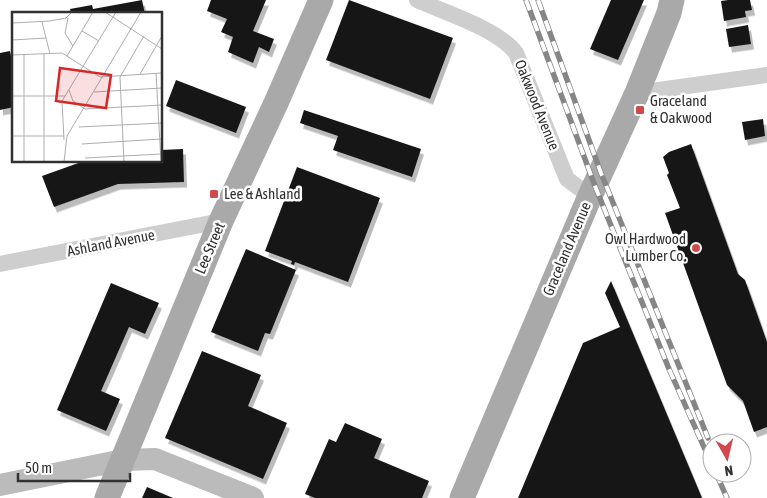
<svg xmlns="http://www.w3.org/2000/svg" width="767" height="498" font-family="'Asap Condensed',sans-serif">
<style>
.building{fill:#181818;filter:url(#shadow)}
.lines{fill:none;stroke-linecap:round;stroke-linejoin:round}
.street{stroke:#cecece;stroke-width:16}
.secondary{stroke:#bbb;stroke-width:22}
.primary{stroke:#a9a9a9;stroke-width:25}
.rail-casing{stroke:#868686;stroke-width:5.5}
.rail{stroke:#fff;stroke-width:4;stroke-dasharray:11;stroke-linecap:butt}
.poi-dot{fill:#d1494d;stroke:#fff;stroke-width:2}
.labels{text-anchor:middle;stroke-width:5;stroke-linejoin:round;paint-order:stroke}
.poi-label{font-size:15px;fill:#313131;stroke:#fff;text-anchor:start}
.street-label{font-size:15px;fill:#313131;stroke:#fff}
.inset-road{fill:none;stroke:#adadad;stroke-width:1}
.view{fill:#d62828;fill-opacity:0.15;stroke:#d62828;stroke-width:2.5}
.inset-edge{fill:none;stroke:#313131;stroke-width:2.5}
</style>
<defs>
<filter id="shadow"><feDropShadow dx="3" dy="5.5" stdDeviation="0" flood-color="#0004"/></filter>
</defs>
<rect width="100%" height="100%" fill="#fff"/>
<g class="building">
<path d="M142,0L145,14H71L70,9L92,5L93,9Z"/>
<path d="M211,0H266L253,31L274,39L269,52L259,47L253,63L228,52L233,37L221,32L227,19L207,11Z"/>
<path d="M349,0L453,38L430,99L326,60Z"/>
<path d="M611,0H644L618,60L590,49Z"/>
<path d="M728,0H750L752,10L745,11L746,17L724,21L721,1Z"/>
<path d="M748,25L751,44L729,47L726,29Z"/>
<path d="M10,51L14,70V107L0,110V53Z"/>
<path d="M176,80L246,107L236,133L166,106Z"/>
<path d="M304,110L421,149L412,177L333,150L338,136L300,123Z"/>
<path d="M763,119L765,136L745,140L742,122Z"/>
<path d="M691,144L738,274L745,280L767,342V427L754,432L743,401L727,385L665,213L680,208L667,175L669,173L663,157L669,152Z"/>
<path d="M183,149L184,182L118,184L54,207L42,176L84,161H161V150Z"/>
<path d="M297,167L380,198L348,282L295,262L294,265L291,264L292,261L265,251Z"/>
<path d="M246,249L296,270L270,334L265,333L258,351L211,332Z"/>
<path d="M611,281L702,498H518L583,343L620,327L605,293Z"/>
<path d="M111,283L159,303L145,334L129,327L101,391L120,399L106,431L57,410Z"/>
<path d="M202,351L261,375L248,406L287,423L263,479L165,438Z"/>
<path d="M345,423L382,439L374,458L429,481L422,498H315L305,494L329,439L336,442Z"/>
<path d="M147,487L173,498H142Z"/>
</g>
<g class="lines">
<g class="street">
<path d="M417,0C446,13 498,29 516,53L567,179L590,196"/>
<path d="M637,93L767,75"/>
<path d="M0,264L221,221"/>
</g>
<path class="secondary" d="M0,485L123,460L155,459L253,498"/>
<g class="primary">
<path d="M107,498L221,221L276,103L321,0"/>
<path d="M462,498L590,196L637,93L669,13L672,0"/>
</g>
<g class="rail-casing">
<g id="rail">
<path d="M526,0L595,186L669,369L712,465"/>
<path d="M538,0L601,173L708,438"/>
<path d="M716,473L727,498"/>
</g>
</g>
<use href="#rail" class="rail"/>
</g>
<g class="poi-dot">
<rect x="635" y="105" width="10" height="10" rx="2.5"/>
<rect x="209" y="189" width="10" height="10" rx="2.5"/>
<circle cx="696" cy="248" r="5"/>
</g>
<g class="labels">
<g class="poi-label">
<text x="650" y="106">Graceland<tspan x="650" dy="17">&amp; Oakwood</tspan></text>
<text x="224" y="199">Lee &amp; Ashland</text>
<text x="686" y="244" text-anchor="end">Owl Hardwood<tspan x="686" dy="17">Lumber Co.</tspan></text>
</g>
<g class="street-label">
<text transform="translate(537 105) rotate(68)" y="5">Oakwood Avenue</text>
<text transform="translate(111 243) rotate(-11)" y="5">Ashland Avenue</text>
<text transform="translate(210 248) rotate(-67)" y="5">Lee Street</text>
<text transform="translate(567 249) rotate(-67)" y="5">Graceland Avenue</text>
</g>
</g>
<g transform="translate(12 12)">
<rect width="150" height="150" fill="#fff"/>
<path class="inset-road" d="M93,0L150,37M56,6L53,21L61,34M30,10L38,42M0,11L38,9L54,6L60,0M70,19L87,29M0,28L34,26M0,43L50,41L88,65L150,61M12,43V150M55,44L81,0M144,61L149,150M128,62L150,24M57,78L61,89L73,97L150,93M82,80L150,76M0,84H53M67,115L150,111M0,124H52M52,128L50,89L104,0M70,132L149,127M73,146L149,142M32,150V42M52,150L55,124L129,0M112,150L108,65L132,24"/>
<path class="view" d="M48,56L99,63L94,96L44,89Z"/>
<rect width="150" height="150" class="inset-edge"/>
</g>
<g transform="translate(727 458) rotate(172)"><circle r="24" fill="#ffffff" stroke="#adadad"/>
<path d="M0-4L9 19L0 12L-9 19Z" fill="#d1494d"/>
<text y="-8" font-size="14" font-weight="bold" text-anchor="middle" fill="#313131">N</text>
</g>
<path d="M18 473v8h112v-8" fill="none" stroke="#313131" stroke-width="2.5"/>
<text x="25" y="473" font-size="15" fill="#313131" stroke="#ffffff" stroke-width="4" paint-order="stroke">50 m</text>
</svg>
